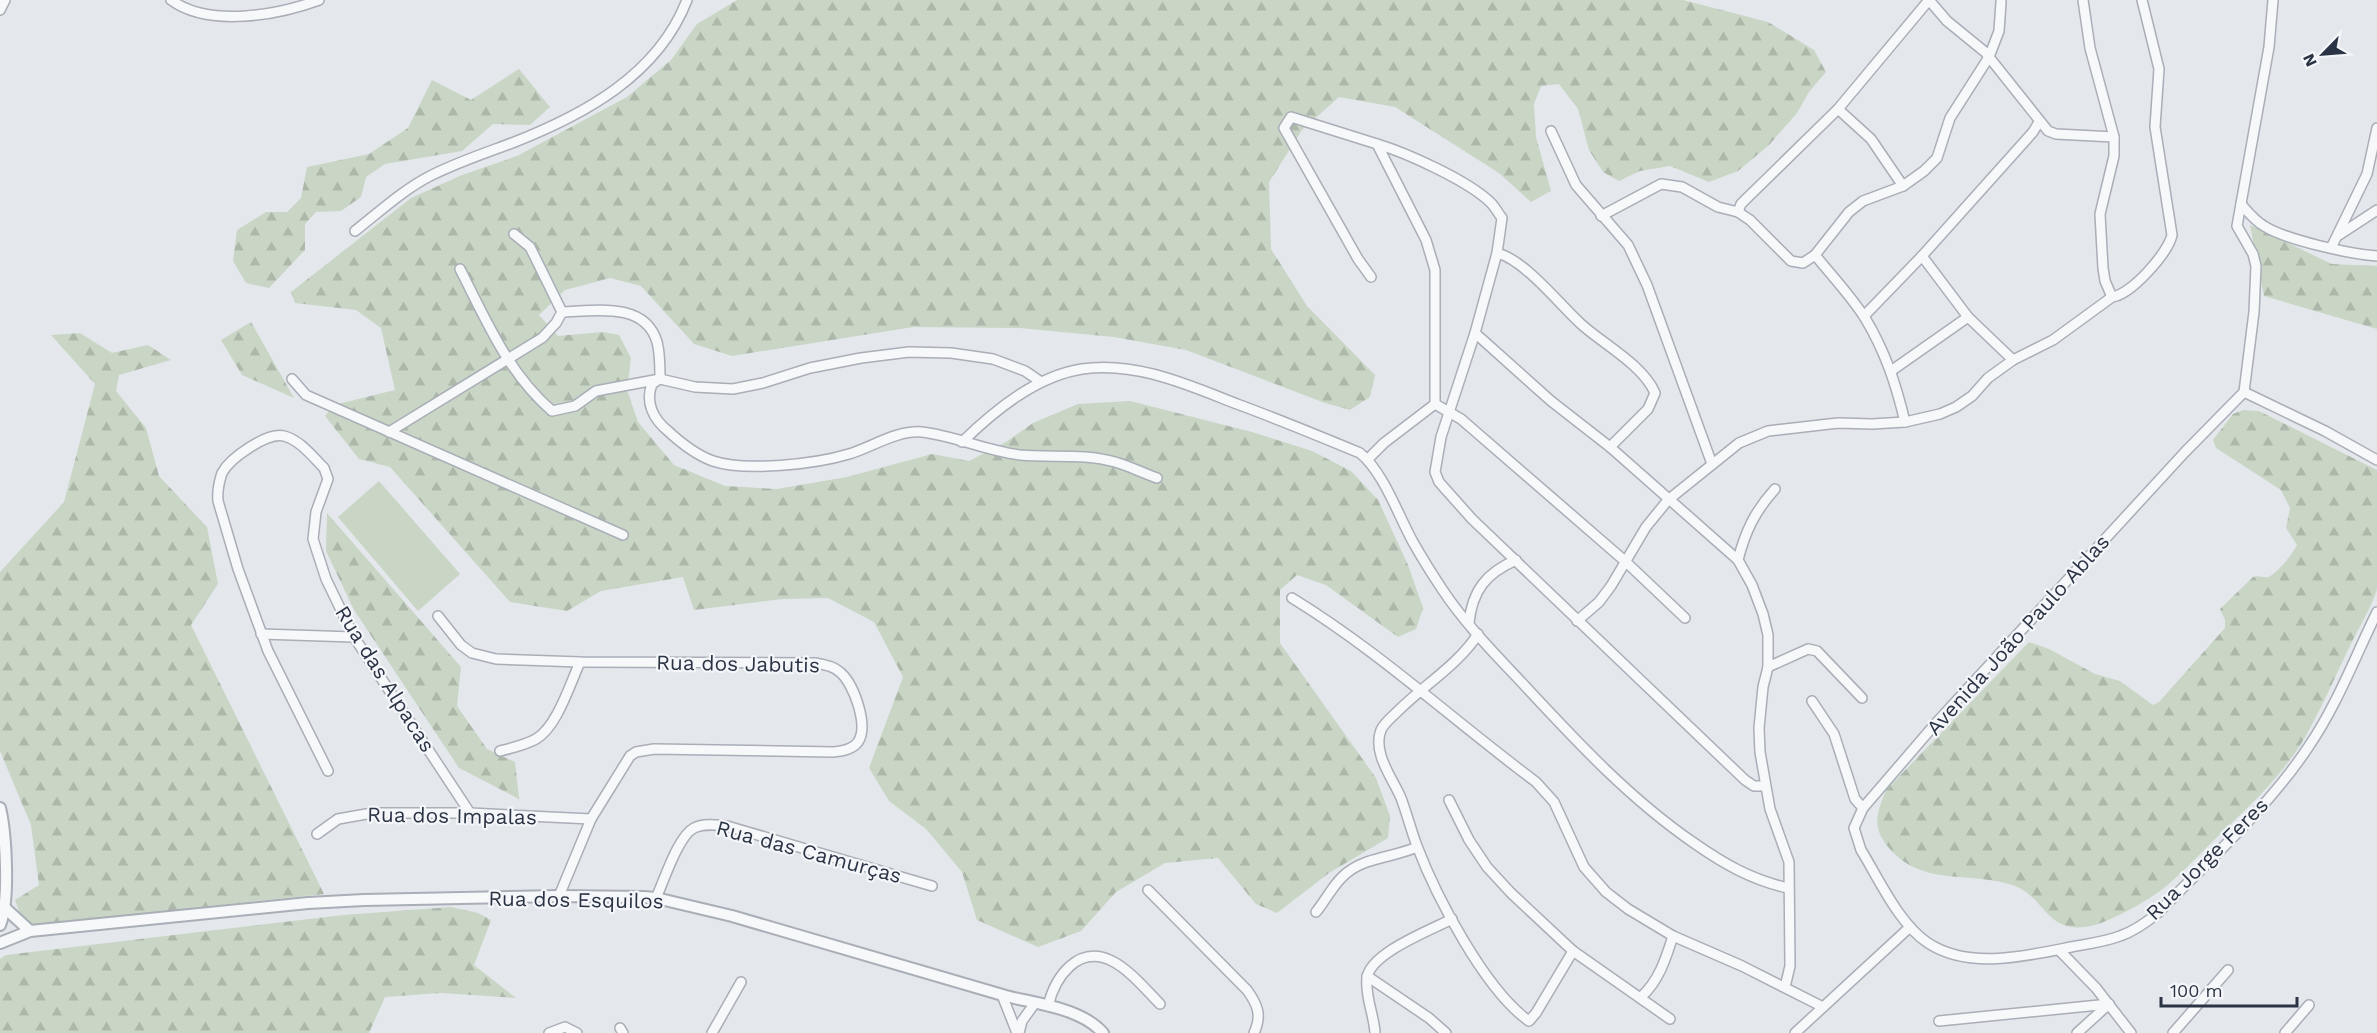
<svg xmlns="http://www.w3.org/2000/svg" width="2377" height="1033" font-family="'Work Sans',sans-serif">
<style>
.forest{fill:url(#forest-firs)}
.park{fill:#c9d6c5}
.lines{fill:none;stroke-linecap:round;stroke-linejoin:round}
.minor-casing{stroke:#a9aeb7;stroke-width:12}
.tertiary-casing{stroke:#a9aeb7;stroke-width:14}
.minor{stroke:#f7f8fa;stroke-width:9}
.tertiary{stroke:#f7f8fa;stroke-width:10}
.labels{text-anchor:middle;stroke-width:4.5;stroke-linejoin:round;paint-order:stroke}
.street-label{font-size:21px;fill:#2b3445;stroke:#f4f6f9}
</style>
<defs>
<pattern id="forest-firs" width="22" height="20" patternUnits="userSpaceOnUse" patternTransform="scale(1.5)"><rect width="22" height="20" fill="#c9d6c5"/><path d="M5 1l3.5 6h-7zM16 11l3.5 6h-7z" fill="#adb8ab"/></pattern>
</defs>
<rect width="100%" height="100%" fill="#e4e7ec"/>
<g class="forest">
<path d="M737,0H1683L1768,22L1814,50L1826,72L1809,92L1797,113L1769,145L1738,171L1709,182L1670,166L1640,171L1619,181L1603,172L1589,150L1578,109L1559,84L1541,86L1534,104L1536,137L1551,191L1531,202L1499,173L1395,107L1339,97L1302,130L1269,182L1271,249L1307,306L1375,375L1370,397L1350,410L1325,403L1186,350L1114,337L1020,328L913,327L732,356L694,344L641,286L610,278L565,290L539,315L558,336L603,332L619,335L631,358L627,390L638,422L674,465L725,486L777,489L847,477L932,454L969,461L1006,442L1033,423L1078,404L1130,401L1252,432L1312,451L1351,471L1378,500L1408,565L1423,608L1416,629L1398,637L1326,585L1297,575L1280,590V643L1376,778L1390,816L1388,838L1329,873L1277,913L1256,904L1218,858L1165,863L1116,892L1081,931L1038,947L977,920L962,872L926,829L889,801L869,768L903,677L874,622L828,598L783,599L694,610L683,577L601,591L567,611L510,602L390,467L359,459L325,416L334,405L395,390L381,328L356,310L295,303L291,292L411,198L462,175L517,156L627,97L671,60L697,24Z"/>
<path d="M519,69L550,107L530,125L493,124L462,151L385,164L366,177L361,197L341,211L316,212L305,224V250L269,288L246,283L233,261L237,230L266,212H287L301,198L307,167L369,154L408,128L432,80L471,100Z"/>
<path d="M2250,225L2332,264L2377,266V329L2264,296Z"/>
<path d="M251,322L294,398L242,375L221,340Z"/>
<path d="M80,333L112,353L148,345L171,360L119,375L116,391L146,428L159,476L207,527L218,584L191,625L324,894L24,926L15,900L39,885L31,825L0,751V572L64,502L95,384L51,335Z"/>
<path d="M2243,410L2259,411L2377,470C2377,497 2377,525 2377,552C2377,563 2377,577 2377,588C2374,603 2357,631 2350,646C2334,678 2320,713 2301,744C2276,783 2243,812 2210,844C2195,859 2180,875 2164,888C2149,900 2110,922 2091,926C2046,935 2046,898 2015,886C1971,870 1923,888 1889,848C1871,827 1877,813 1886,790L2029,642L2049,649L2095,674L2120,681L2153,705L2159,702L2225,628V620L2220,609L2253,577C2259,575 2262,578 2268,577C2276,575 2294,552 2297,545L2286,528L2290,508L2281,490L2216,448L2213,440L2233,414Z"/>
<path d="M327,513L461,667L457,706L487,749L515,762L519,799L459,768L354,610L326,551Z"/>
<path d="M451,907L478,913L491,920L474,965L516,998L441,993L385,997L369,1033H0V959L6,955L343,915Z"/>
</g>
<path class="park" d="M379,481L460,574L418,611L338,517Z"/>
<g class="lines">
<g class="minor-casing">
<g id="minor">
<path d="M171,0C209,28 278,15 319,0"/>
<path d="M1929,0L1947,21L1985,52L2048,131L2056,134L2114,137"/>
<path d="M2083,0L2090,48L2114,137V156L2100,214L2103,268L2105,281L2112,297C2131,295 2168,253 2172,235L2155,127L2159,69L2142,0"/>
<path d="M2273,0L2269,47L2237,226L2253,254L2256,266L2254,312L2244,392L2185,452L1936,723L1863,808L1854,828L1861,850C1879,879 1899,924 1928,943C1969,970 2026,956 2071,947C2087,944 2104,942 2120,936C2135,931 2147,922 2159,912C2210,859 2268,808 2309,746C2337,705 2355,657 2377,612"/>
<path d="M0,10L5,0"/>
<path d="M1838,109L1871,139L1903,186"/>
<path d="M1551,131L1576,185L1628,245L1647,285L1712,464"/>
<path d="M1377,144C1407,153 1469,181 1491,203C1495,207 1498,213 1502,218L1497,253L1475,333L1441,437L1435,472L1439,482L1472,519L1745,780L1754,786H1765"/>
<path d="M2241,204C2248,212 2254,220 2264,226C2286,240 2350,254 2377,256"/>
<path d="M1738,212L1741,204L1838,109L1929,0"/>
<path d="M1601,216L1661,184L1682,187L1718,207L1738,212L1750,220L1791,261L1803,263L1815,255L1849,212L1863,201L1903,186L1924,171L1937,158L1950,118L1989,57L1999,31L2001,2"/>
<path d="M355,231C379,212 404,189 432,175C458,162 485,153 512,143C584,115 658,75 687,0"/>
<path d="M2339,235L2377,210"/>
<path d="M2331,248L2367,174L2377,128"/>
<path d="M1497,253C1525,260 1559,304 1581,324C1603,344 1643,365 1655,393L1648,409L1610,447"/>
<path d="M1815,255C1832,276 1851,296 1865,318C1885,351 1896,384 1905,422"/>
<path d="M1922,256L1968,317L2013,360"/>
<path d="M460,269C486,320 508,373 552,411L575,406L596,391L660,379L695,387L733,389L763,383L810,368L861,358L909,352L951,353L993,359L1025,371L1041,382"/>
<path d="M562,312C594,311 645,301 657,342C660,353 660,367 660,379"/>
<path d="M1864,316L1922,256L2033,132L2039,122"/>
<path d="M1475,333L1551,401L1610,447L1738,560L1752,585L1763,614L1768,635V667L1763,687L1759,728L1760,752L1770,809L1789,862L1790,966L1785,987"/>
<path d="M1891,371L1968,317"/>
<path d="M292,379L306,395L623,535"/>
<path d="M658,380L652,384C645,402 653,419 668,431C682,444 696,455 713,461C745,472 816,464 849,454C872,447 897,430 922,432C955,436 987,451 1020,455C1051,458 1084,453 1115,462C1129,466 1143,473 1157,478"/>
<path d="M2244,392L2325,431L2377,460"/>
<path d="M1435,404L1461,419L1626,562L1685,618"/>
<path d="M389,432L542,338L556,323L562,312L530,247L514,234"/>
<path d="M962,442C994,411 1036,376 1082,369C1136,361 1188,385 1237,404C1278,419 1319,436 1360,453C1384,473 1398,515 1413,542C1422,558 1432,574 1442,589C1465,624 1496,655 1525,686C1578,743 1630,799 1694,843C1724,864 1752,880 1788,888"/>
<path d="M1368,459L1384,443L1435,404V270L1426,240L1377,144L1291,117L1284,128L1358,259L1371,277"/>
<path d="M1738,560C1745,532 1755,511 1775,489"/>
<path d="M1292,598C1380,652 1454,721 1536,782L1554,802L1584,867L1606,892L1628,909L1673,936L1742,966L1823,1007"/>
<path d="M438,616L461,645L472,653L496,659L580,662L815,663C825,665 834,666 841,673C854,685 869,726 858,742C852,750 841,751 833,752L654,749L636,752L630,756L591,819L559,896"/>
<path d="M1577,621L1599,602L1611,586L1646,527L1668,500L1739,443L1768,431L1838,423L1872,424L1905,422L1940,414L1956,407L1972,396L1988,378L2013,360L2053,340L2112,297"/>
<path d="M1469,623C1472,591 1486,573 1516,560"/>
<path d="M261,634L354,637"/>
<path d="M1478,634C1459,664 1424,685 1399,710C1394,715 1384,723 1381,730C1372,753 1393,779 1401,798C1407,814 1411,830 1417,846C1436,896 1485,990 1529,1021L1536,1013L1573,951"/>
<path d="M1768,667L1808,649L1817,651L1862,698"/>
<path d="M1812,701L1834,734L1855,799L1863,808"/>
<path d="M500,751C512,748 525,745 536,739C557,727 570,684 580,662"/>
<path d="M328,771L268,651L238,569L218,501C217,491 219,482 222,473C230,458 267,432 284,436C300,440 313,457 324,468L328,479L316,512L313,539L326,579L354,637L470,813"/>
<path d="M1449,800L1469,840L1487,867L1511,893L1573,951L1670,1019"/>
<path d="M317,834L338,819L372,813H470L591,819"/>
<path d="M1148,890L1247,990C1258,1005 1262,1016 1254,1033"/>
<path d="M656,898C664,881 678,836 694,828C704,823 717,825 727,826L932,886"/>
<path d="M1316,912C1326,900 1335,881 1348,872C1367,857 1395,857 1417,847"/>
<path d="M2059,950L2096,988L2131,1033"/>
<path d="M1367,976L1429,1018L1446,1033"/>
<path d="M1002,995L1017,1033"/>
<path d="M1641,997C1659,981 1666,958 1673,936"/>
<path d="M1048,1006C1055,977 1078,944 1112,961C1130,970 1146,990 1160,1004"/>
<path d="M1939,1021L2109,1004"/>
<path d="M620,1028L623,1033"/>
<path d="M549,1033L565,1027L577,1033"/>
<path d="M712,1033L741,982"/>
<path d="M1019,1033L1022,1021L1035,1003"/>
<path d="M1375,1033C1374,1014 1365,998 1367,978C1370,953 1431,930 1452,919"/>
<path d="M1795,1033L1910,927"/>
<path d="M2077,1033L2109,1004"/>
<path d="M2173,1033L2228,970"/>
<path d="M2285,1033L2309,1005"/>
</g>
</g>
<g class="tertiary-casing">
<g id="tertiary">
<path d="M0,808C6,833 10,901 0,925"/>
<path d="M5,908L30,931"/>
<path d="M0,943L30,931L308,903L364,900L559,896L644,897L656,898L732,916L1006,996C1037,1004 1081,1008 1103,1033"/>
</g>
</g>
<use href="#minor" class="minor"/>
<use href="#tertiary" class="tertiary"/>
</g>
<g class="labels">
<g class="street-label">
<text transform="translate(2018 635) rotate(-48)" y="7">Avenida João Paulo Ablas</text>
<text transform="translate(738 664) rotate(1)" y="7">Rua dos Jabutis</text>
<text transform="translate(385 679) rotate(58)" y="7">Rua das Alpacas</text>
<text transform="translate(452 816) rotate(1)" y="7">Rua dos Impalas</text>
<text transform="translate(809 852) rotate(15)" y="7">Rua das Camurças</text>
<text transform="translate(2207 859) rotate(-45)" y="7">Rua Jorge Feres</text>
<text transform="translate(576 900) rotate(1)" y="7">Rua dos Esquilos</text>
</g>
</g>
<g transform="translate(2323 54) rotate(245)" stroke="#f4f6f9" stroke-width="4.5" paint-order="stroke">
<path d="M0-4.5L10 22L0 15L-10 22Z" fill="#2b3445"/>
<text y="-9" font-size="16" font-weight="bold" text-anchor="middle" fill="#2b3445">N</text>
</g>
<path d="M2161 997v9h136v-9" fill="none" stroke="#2b3445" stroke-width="3"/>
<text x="2170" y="997" font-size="18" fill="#2b3445" stroke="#f4f6f9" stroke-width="4.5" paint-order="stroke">100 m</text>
</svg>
